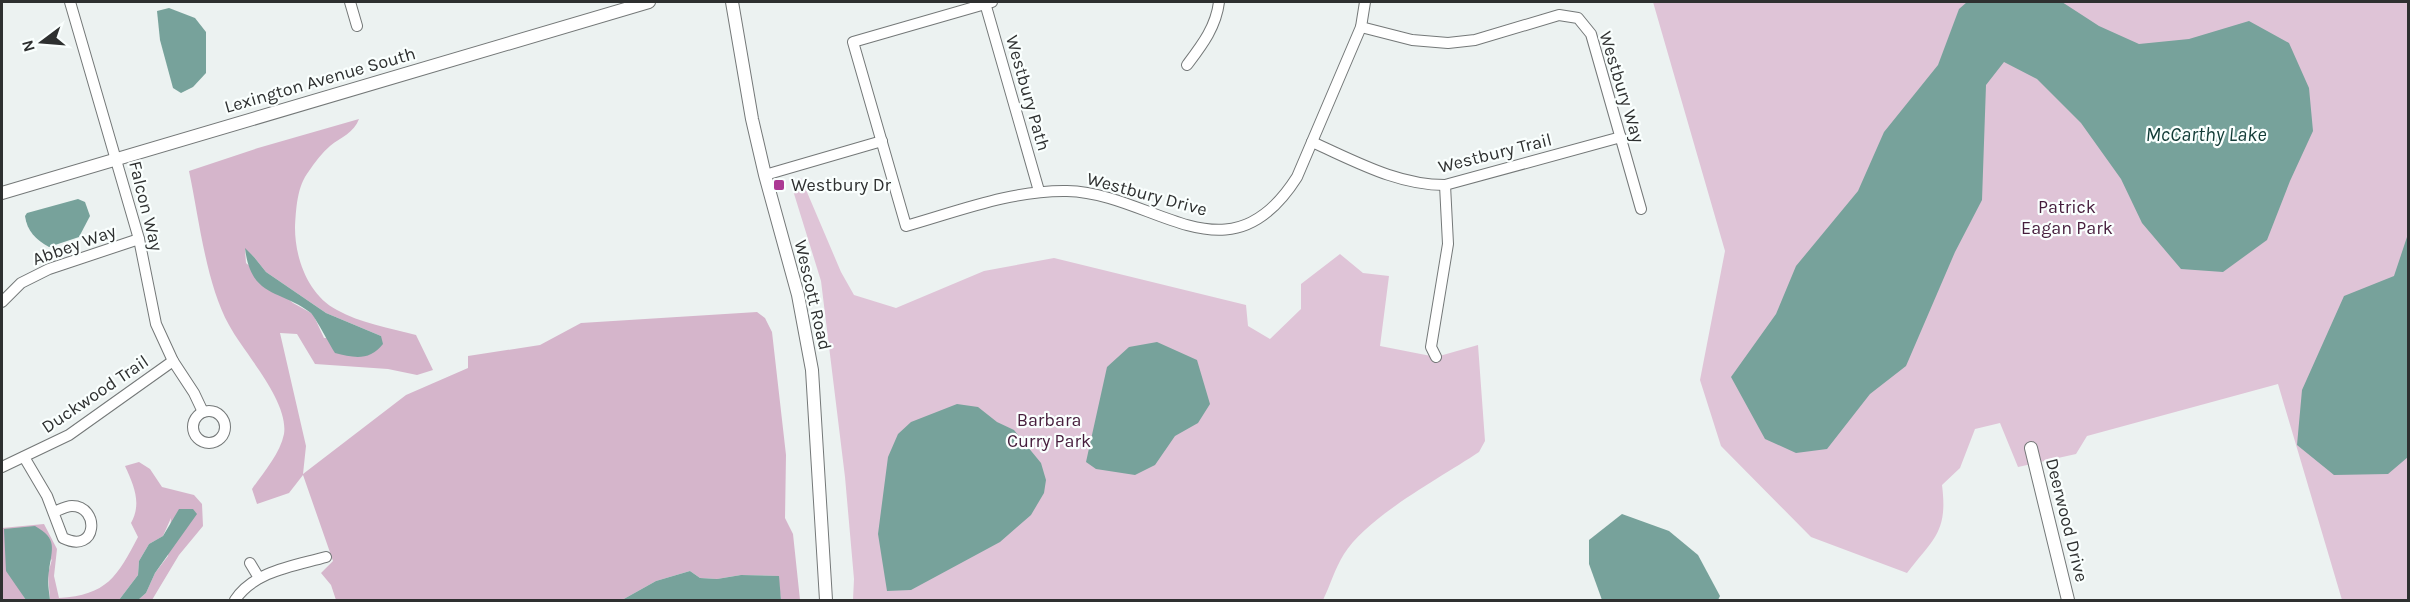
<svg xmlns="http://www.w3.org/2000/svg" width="2410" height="602" font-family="Karla,sans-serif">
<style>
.green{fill:#dfc4d7}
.forest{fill:#d5b5cb;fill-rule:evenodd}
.water{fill:#77a29b}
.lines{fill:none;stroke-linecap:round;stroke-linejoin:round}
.minor-casing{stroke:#747878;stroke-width:12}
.tertiary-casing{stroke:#747878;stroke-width:14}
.minor{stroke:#fff;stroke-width:10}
.tertiary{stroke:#fff;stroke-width:12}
.poi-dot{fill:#ab3993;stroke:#fafffe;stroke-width:2}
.labels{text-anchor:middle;stroke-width:4.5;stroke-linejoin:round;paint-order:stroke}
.street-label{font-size:18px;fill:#2e3030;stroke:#fafffe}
.poi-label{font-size:18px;fill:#2e3030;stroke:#fafffe;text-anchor:start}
.park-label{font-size:18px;fill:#461d3c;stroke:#fafffe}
.water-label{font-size:20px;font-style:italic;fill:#123c37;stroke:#fafffe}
</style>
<rect width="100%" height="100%" fill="#ecf2f1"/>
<g class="green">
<path d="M1653,2H2408V600H2342L2278,384L2087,436L2076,454L2018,467L2000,423L1975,429L1960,468L1942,485C1948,532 1934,538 1907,573L1811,537L1721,446L1700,380L1725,251Z"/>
<path d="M801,178L841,272L854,295L896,308L984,271L1054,258L1246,305L1248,326L1270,339L1301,309V284L1340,254L1363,273L1389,276L1380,346L1436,357L1478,345L1485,441L1479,452C1440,478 1368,516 1344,554C1335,568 1330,586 1323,600H853L854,579L845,477L821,281L791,184Z"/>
</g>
<g class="forest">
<path d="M359,119C354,133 341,137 330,146C322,153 315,162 309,171C297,186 296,209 295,228C295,258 308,295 337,310C360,323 390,328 416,335L433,370L417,375L388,369L315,364L297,334L280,333L306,446L303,474L406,395L468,368V356L540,345L581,323L757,312L765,318L772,332L786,455L785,518L793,534L800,600H781L778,576L741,575L717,579L700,578L690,571L656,581L622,600H336L331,585L321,573L333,561L303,475L289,493L257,504L252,489C263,473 280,454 284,434C289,401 244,353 229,325C206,284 199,218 189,171L258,148ZM245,249L254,257L266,272L326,313L381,336L324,338L313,314L293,303L246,263Z"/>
<path d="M139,462L150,469L162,487L194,495L202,504L203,526L179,555L152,600H138L146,593L155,573L168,556L171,518L163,536L149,544L139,561L138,575L119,600H50L48,574L52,559L20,590L26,600H2V528L44,524L57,549L54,576L59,598C107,595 117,577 138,537L131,523C142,503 134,486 125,466Z"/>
</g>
<g class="water">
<path d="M1967,2H2062L2099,26L2139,44L2189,39L2249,21L2289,43L2309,88L2313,131L2290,181L2267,240L2223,272L2181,269L2142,223L2121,179L2081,123L2037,79L2004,62L1986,85L1982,200L1955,252L1906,366L1870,394L1827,449L1796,453L1765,439L1731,377L1776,314L1796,266L1858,191L1884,132L1938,65L1959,9Z"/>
<path d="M169,8L195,18L206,32V73L193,87L181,93L173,88L160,40L157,11Z"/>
<path d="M78,199L85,202L90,216L79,237L49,247C36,240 27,231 25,216L27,213Z"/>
<path d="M2408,234V457L2388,474L2334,475L2297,445L2302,390L2344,296L2394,276Z"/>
<path d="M245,248L254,257L266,272L326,313L381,336L383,344C370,361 354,358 335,353C330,345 315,317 311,313C281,289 251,299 245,248Z"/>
<path d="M1157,342L1197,360L1210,404L1198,423L1175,436L1155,465L1135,475L1096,469L1086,462L1107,367L1129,347Z"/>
<path d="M957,404L978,407L997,422L1014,430L1041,463L1046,480L1044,493L1031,515L1000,542L911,590L887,591L878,534L888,457L898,434L911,422Z"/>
<path d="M179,509H193L197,514L155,573L146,593L138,600H119L138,575L139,561L149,544L163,536Z"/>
<path d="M1622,514L1669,531L1698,555L1720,596L1718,600H1602L1589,564V540Z"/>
<path d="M35,526C58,539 52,548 49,571C47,580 49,591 50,600H26L6,571L4,529Z"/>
<path d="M690,571L700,578L717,579L741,575L779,576L781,600H622L656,581Z"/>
</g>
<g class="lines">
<g class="minor-casing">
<g id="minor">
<path d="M70,2L139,239L156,324L173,361L194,393L203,412"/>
<path d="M350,2L357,26"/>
<path d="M992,2L853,42L906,226C959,211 1012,190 1067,191C1155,193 1228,286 1297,177L1361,27L1365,2"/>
<path d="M985,3L1039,191"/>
<path d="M1361,27L1412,40L1448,43L1475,40L1559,15L1578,18L1591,34L1641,209"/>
<path d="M1187,65C1202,45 1216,27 1219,2"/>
<path d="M1312,142C1355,161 1397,185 1445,185L1621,137"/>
<path d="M765,175L882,141"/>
<path d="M2,302L21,283L49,269L139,239"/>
<path d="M1436,357L1431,347L1448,244L1445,185"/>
<circle cx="209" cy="427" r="16"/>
<path d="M24,457L47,496L63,538C98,555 100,506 72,506C66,506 59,510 54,512"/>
<path d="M2,467L69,435L173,361"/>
<path d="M250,563L259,578"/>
<path d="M235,600C254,571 294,566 326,557"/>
</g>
</g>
<g class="tertiary-casing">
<g id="tertiary">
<path d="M732,2L752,119L765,175L798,295L812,370L826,600"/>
<path d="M2,193L649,2"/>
<path d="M2031,448L2068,600"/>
</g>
</g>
<use href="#minor" class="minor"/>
<use href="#tertiary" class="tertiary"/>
</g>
<rect class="poi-dot" x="773" y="179" width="12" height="12" rx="3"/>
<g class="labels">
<g class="street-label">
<text transform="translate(320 80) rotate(-16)" y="6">Lexington Avenue South</text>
<text transform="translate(1622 87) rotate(73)" y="6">Westbury Way</text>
<text transform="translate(1028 93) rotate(74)" y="6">Westbury Path</text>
<text transform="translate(1495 153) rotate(-14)" y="6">Westbury Trail</text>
<text transform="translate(1147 194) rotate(15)" y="6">Westbury Drive</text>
<text transform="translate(146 206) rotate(76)" y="6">Falcon Way</text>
<text transform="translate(74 245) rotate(-20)" y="6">Abbey Way</text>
<text transform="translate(813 295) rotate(77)" y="6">Wescott Road</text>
<text transform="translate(95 394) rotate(-34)" y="6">Duckwood Trail</text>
<text transform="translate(2067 520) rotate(76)" y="6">Deerwood Drive</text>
</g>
<g class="poi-label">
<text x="791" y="191">Westbury Dr</text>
</g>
<g class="park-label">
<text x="2067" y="213">Patrick<tspan x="2067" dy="21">Eagan Park</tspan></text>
<text x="1049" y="426">Barbara<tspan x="1049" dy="21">Curry Park</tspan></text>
</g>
<g class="water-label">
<text x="2206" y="141">McCarthy Lake</text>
</g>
</g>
<rect width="2410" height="602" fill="none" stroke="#2e3030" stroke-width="6"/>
<g transform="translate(42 42) rotate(254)" stroke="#fafffe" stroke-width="4.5" paint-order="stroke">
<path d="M0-4.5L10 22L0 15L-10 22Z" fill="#2e3030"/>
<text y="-9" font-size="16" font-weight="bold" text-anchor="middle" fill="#2e3030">N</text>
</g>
</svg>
